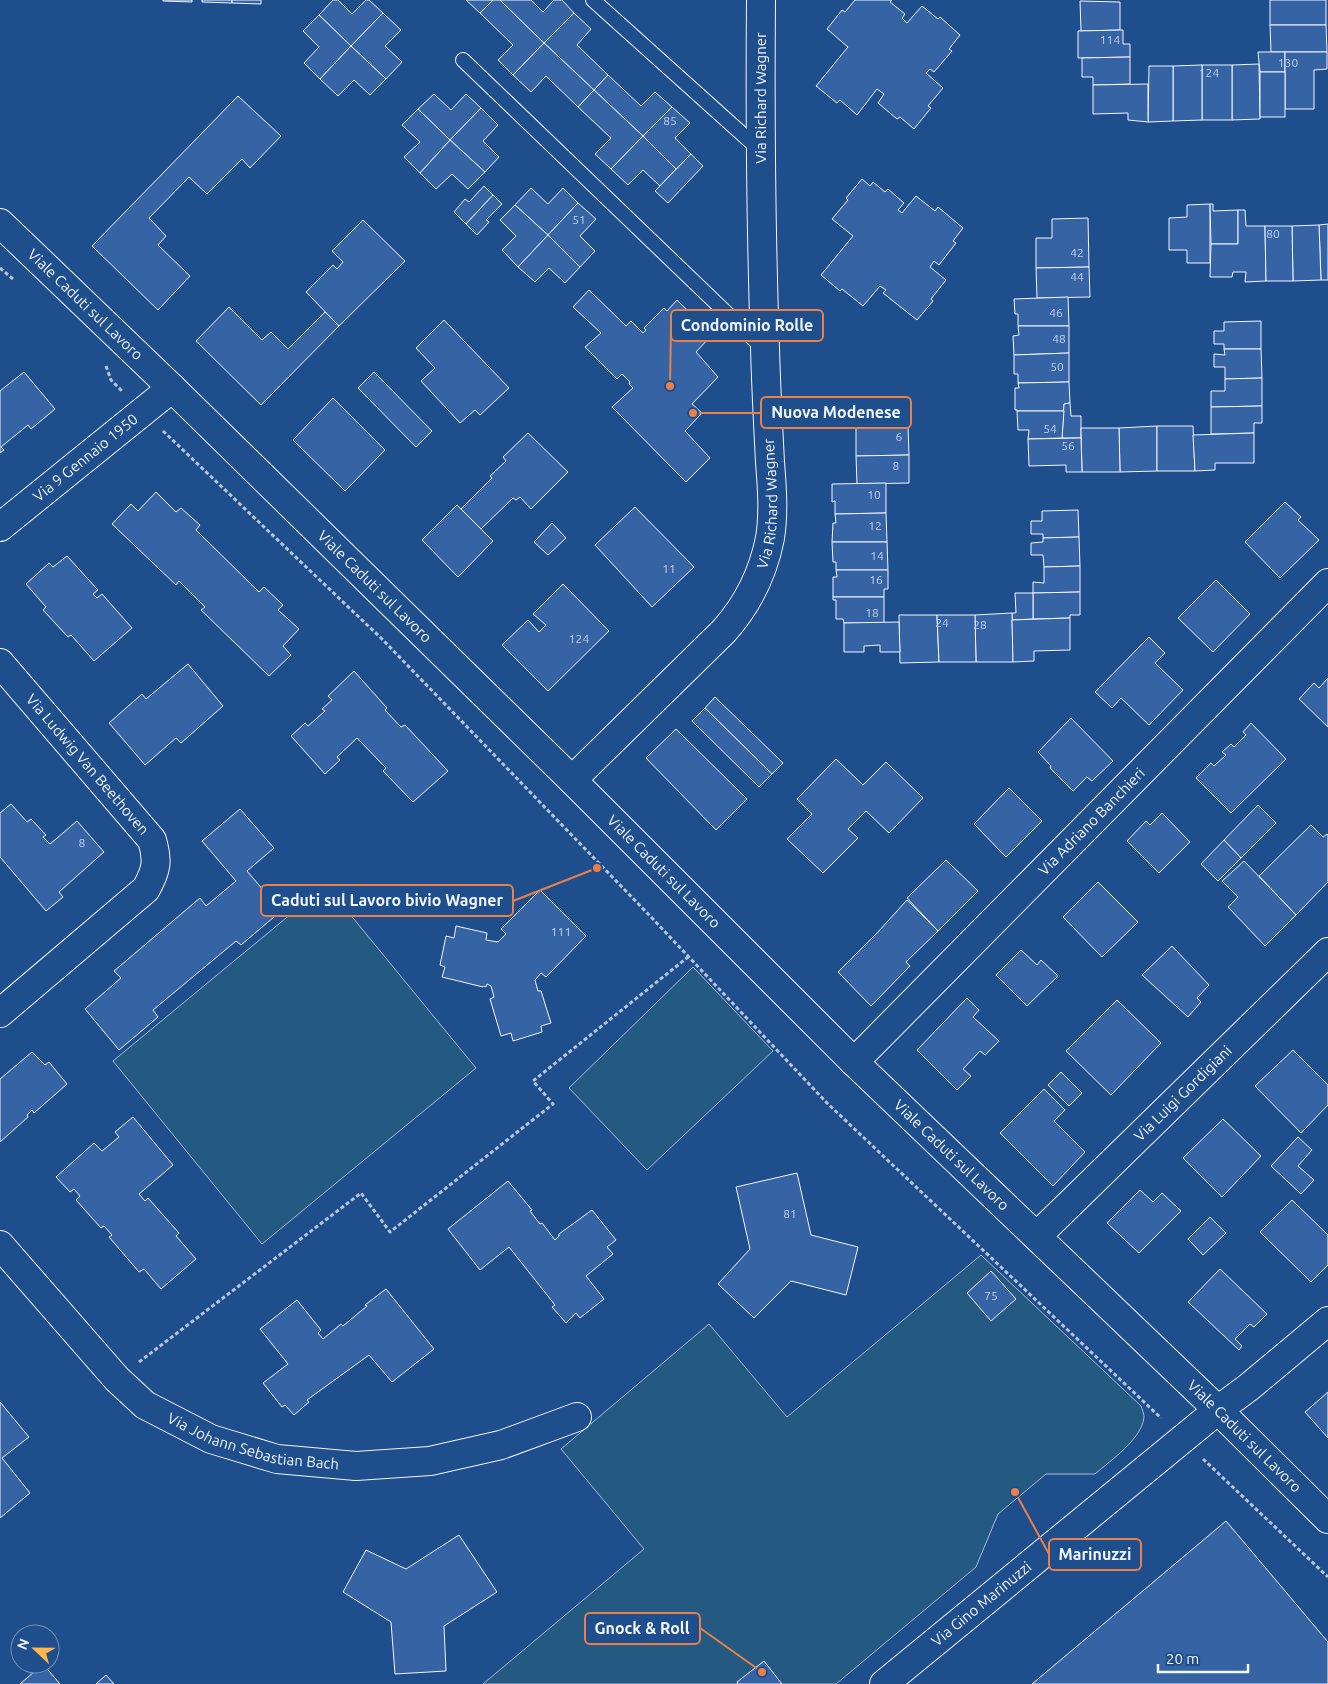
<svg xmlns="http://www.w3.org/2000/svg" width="1328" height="1684" font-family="Ubuntu,sans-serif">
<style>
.green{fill:#245a82;stroke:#a8bbd7}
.building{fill:#3563a3;stroke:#f2f6ff}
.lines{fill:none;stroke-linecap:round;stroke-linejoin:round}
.lane-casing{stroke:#f2f6ff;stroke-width:16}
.street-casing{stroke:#f2f6ff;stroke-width:30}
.secondary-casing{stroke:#f2f6ff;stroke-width:30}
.path{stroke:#b3c4dc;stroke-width:3;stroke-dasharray:4 2.5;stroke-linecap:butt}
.lane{stroke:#1f4e8c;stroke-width:14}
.street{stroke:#1f4e8c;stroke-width:28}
.secondary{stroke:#1f4e8c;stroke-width:28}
.labels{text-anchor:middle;stroke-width:4;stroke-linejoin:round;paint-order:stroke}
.number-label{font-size:12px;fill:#c3d1e8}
.street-label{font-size:15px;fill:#f2f6ff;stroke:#1f4e8c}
.leader{fill:none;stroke:#ea8049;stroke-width:2}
.callout-dot{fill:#ea8049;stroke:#1f4e8c;stroke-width:2}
.callout{fill:#1f4e8c;stroke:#ea8049;stroke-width:2}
.callout-label{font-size:16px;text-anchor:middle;font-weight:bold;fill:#f2f6ff}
</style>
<rect width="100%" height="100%" fill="#1f4e8c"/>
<g class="green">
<path d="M326,885L476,1068L262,1244L113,1061Z"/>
<path d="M693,967L773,1051L647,1170L569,1088Z"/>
<path d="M981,1255L1141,1406C1142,1409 1144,1413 1144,1417C1142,1439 1111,1460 1095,1474H1046L998,1514L976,1567L836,1684H483L644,1549L561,1449L709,1324L787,1417Z"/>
</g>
<g class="building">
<path d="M163,0H192V2L163,1Z"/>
<path d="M202,0H232V3L202,2Z"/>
<path d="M232,0H261V4L232,3Z"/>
<path d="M333,0H338L352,14L366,0H369L383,13L351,46L319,15Z"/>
<path d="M466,0H493L480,13Z"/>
<path d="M493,0H500L544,43L513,75L498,60L513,45L480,13Z"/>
<path d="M500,0H531L543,12L554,0H562L574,13L544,43Z"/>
<path d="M855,0H892L890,2L905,14L902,18L907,23L922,6L938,19L940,17L960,35L949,49L952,51L934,72L930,69L926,73L943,88L928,106L931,108L914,129L900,117L897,119L878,103L884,94L877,89L857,115L840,100L837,103L816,86L848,47L827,29L842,10L845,12Z"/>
<rect x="1270" y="0" width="56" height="25"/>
<path d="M1080,1L1120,2V30L1081,31Z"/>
<path d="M383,13L401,30L385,46L402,62L386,79L351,46Z"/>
<path d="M574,13L591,29L577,45L608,75L594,90L544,43Z"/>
<path d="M319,15L351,46L320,79L304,63L319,47L303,31Z"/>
<path d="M1270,25H1326L1327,52H1271Z"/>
<path d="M1123,30V44H1130V57L1078,58V31Z"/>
<path d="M544,43L594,90L578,107L546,76L531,92L513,75Z"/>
<path d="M351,46L386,79L370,95L354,80L338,96L320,79Z"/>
<path d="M1258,52H1285V72H1260Z"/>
<path d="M1285,52H1327V69L1314,70V109H1285Z"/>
<path d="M1130,57V84L1093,85V77H1082V58Z"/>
<path d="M1259,64L1260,119L1232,120V65Z"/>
<rect x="1202" y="65" width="30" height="55"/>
<path d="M1202,65V120L1173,121V66Z"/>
<path d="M1149,66H1173V121L1148,122Z"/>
<rect x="1260" y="72" width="25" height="45"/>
<path d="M608,75L641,106L655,92L672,107L643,136L594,90Z"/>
<path d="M1148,84V122L1128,120V113L1093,114V85Z"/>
<path d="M594,90L643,136L611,169L595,154L611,138L578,107Z"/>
<path d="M434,94L451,110L466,94L481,108L450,140L418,109Z"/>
<path d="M238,96L281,136L250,168L242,159L207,194L189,177L149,218L166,236L158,245L190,276L158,310L92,246Z"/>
<path d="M672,107L690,123L675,138L691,154L676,169L643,136Z"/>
<path d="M481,108L498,125L483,141L499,157L485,172L450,140Z"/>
<path d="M418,109L450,140L420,173L404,157L420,142L402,125Z"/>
<path d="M643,136L676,169L660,186L643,170L628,185L611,169Z"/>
<path d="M450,140L485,172L468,189L452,174L436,189L420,173Z"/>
<path d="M691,154L703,166L668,203L655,191Z"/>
<path d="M862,179L870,186L873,182L885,192L888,189L904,203L898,210L902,213L916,196L935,211L938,207L963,228L953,241L956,243L939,265L934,261L930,267L946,280L931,299L933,301L917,320L883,293L886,290L880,286L863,306L842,289L840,291L821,275L853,236L832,219L848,200L846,198Z"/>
<path d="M484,186L493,195L466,224L454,212L465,199L469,202Z"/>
<path d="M531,188L548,204L563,188L578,203L548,235L515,205Z"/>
<path d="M493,195L502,204L486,220L489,222L477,235L466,224Z"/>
<path d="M578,203L596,219L580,236L595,251L580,267L548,235Z"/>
<path d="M1210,204V263H1187V250H1169V218L1187,217V205Z"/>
<path d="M1210,204H1213V211L1238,210V244H1211Z"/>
<path d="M515,205L548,235L518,267L502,250L516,236L500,220Z"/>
<path d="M1238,210H1245L1246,226H1265L1266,281L1245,282L1246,272H1233L1232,277H1210L1211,244H1238Z"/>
<path d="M1088,218L1089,267L1036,268V238H1052V219Z"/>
<path d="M363,220L405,261L339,326L306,292L333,265L337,269L343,262L332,251Z"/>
<path d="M1328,224V280H1321L1319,225Z"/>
<path d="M1319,225L1321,280L1293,281L1292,226Z"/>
<path d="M1265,226H1292L1293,281H1266Z"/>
<path d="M548,235L580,267L565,283L549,268L535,282L518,267Z"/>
<path d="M1089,267L1090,297L1037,298L1036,268Z"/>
<path d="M589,290L626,326L631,321L643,333L646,330L644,328L664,308L667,311L677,300L712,335L696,352L718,377L692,404L702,413L685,431L710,458L686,482L612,407L633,388L629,384L630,382L622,374L617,379L585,347L601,333L573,307Z"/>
<path d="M1068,297L1069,326H1018V314H1015L1014,299Z"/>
<path d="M229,307L262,340L271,332L288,349L325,312L339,326L261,405L196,341Z"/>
<path d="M444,320L509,388L480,415L475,410L460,423L421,381L435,368L416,348Z"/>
<path d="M1261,321V349H1224V344H1214V331H1224V322Z"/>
<path d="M1018,326H1069V353L1014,355L1013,336L1019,335Z"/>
<path d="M1224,349H1261L1262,378L1225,379V367H1214V354L1225,355Z"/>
<path d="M1069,353V382L1018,383V374H1014V355Z"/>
<path d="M24,372L55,409L31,429L28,425L1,447L4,450L0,453V391Z"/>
<path d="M374,372L432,431L416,447L358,388Z"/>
<path d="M1262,378V406L1211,407V391H1225V379Z"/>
<path d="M1069,382L1070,403L1064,404V411H1017V410H1015V388H1019L1018,383Z"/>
<path d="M333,398L385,450L345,491L293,440Z"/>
<path d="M1070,403L1071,416H1081V438H1062L1064,404Z"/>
<path d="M1262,406V423H1254V433L1211,434V407Z"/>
<path d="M1017,411H1064L1062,438L1028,439L1029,430H1018Z"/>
<path d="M856,425H908L909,455L856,456Z"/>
<path d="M1157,426V471L1120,472L1119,428Z"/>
<path d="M1157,426H1193L1195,471H1157Z"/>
<path d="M1081,428H1119L1120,472H1082Z"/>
<path d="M528,433L568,472L531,509L520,497L516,500L513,498L481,529L461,509L492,478L490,476L506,461L503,457Z"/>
<path d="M1254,433V463H1215V470L1195,471L1193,435Z"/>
<path d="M1081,438L1082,472H1066V465L1029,466L1028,439Z"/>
<path d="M909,455V483L857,484L856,456Z"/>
<path d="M886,483V513L835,514V501L832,502V484Z"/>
<path d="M156,492L176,512L181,508L200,525L196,530L259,592L264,587L283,605L278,610L299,629L283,646L291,655L269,676L201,610L205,607L179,581L176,585L112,524L131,504L138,511Z"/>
<path d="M1285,502L1301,517L1298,520L1319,540L1280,578L1245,542Z"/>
<path d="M457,505L493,541L458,577L422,540Z"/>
<path d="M635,507L694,567L652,607L595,545Z"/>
<path d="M1078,510L1079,537L1043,538V534H1031V521H1042V511Z"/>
<path d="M886,513L887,542H832L833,523H836L835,514Z"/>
<path d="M552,523L566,538L548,555L534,542Z"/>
<path d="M1079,537L1080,566L1044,567L1043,555H1031V543L1043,542V538Z"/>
<path d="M832,542H887L888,570H836V562H833Z"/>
<path d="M67,556L98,590L93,594L97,598L102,594L132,628L94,661L71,635L68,637L43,610L46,607L26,584L49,563L53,567Z"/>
<path d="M1080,566V592L1033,593V582L1044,583V567Z"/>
<path d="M836,570H888V589H884V597H833V577H837Z"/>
<path d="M1216,580L1250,614L1213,652L1178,618Z"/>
<path d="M563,584L609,631L548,691L502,645L528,620L539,632L546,625L533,614Z"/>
<path d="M1080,592V615H1070V618L1033,619V593Z"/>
<path d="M1015,593H1033V619L1012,620V613H1016Z"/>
<path d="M833,597H884V623H844L843,619H836V600H833Z"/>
<path d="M1012,613L1013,662H976L975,615Z"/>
<path d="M899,615H937L939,662L900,663Z"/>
<path d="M937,615H975L976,662H939Z"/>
<path d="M1070,618V650L1034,651V661L1013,662L1012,620Z"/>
<path d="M899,622L900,652H880V645L864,646V652H844V623Z"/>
<path d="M1149,637L1165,653L1155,663L1183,690L1149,725L1121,698L1112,708L1095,692Z"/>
<path d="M188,664L223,706L181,743L176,738L145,765L109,723L142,694L146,699Z"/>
<path d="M354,671L387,708L385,710L401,727L405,725L448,771L413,802L383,771L386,768L357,738L337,757L340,760L325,774L291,736L305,723L308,726L325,711L322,709L332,700L328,696Z"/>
<path d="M1328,678V727L1299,699L1314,683L1319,688Z"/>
<path d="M715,697L783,763L772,774L705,708Z"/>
<path d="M705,708L772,774L759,787L692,721Z"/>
<path d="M1071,718L1113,761L1092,781L1087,777L1073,791L1050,768L1051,766L1038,752Z"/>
<path d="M1251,723L1286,759L1231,813L1196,778L1211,763L1214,766L1226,755L1222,752L1231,744L1234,747L1246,735L1243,732Z"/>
<path d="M676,729L747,799L716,830L646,758Z"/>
<path d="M836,759L863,785L886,762L923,798L889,833L866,811L848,829L858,838L823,873L787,839L812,814L797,799Z"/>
<path d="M1009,788L1042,821L1006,857L974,824Z"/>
<path d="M11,804L27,822L31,819L46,835L43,837L50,844L77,821L104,852L59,892L63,897L46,911L0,857V813Z"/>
<path d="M1258,805L1276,823L1241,858L1224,840Z"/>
<path d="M240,809L274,848L247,871L281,911L241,945L236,941L153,1010L158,1017L119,1050L85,1009L121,978L114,971L200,898L206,906L236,881L202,841Z"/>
<path d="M1162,813L1190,842L1159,873L1127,841L1146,821L1150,825Z"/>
<path d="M1311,825L1323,837L1327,834L1328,835V882L1296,915L1259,876Z"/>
<path d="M1224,840L1241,858L1218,881L1201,864Z"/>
<path d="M946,860L978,891L938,931L907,898Z"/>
<path d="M1244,861L1296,915L1265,946L1228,907L1238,897L1222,881Z"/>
<path d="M1098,882L1138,922L1102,957L1063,917Z"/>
<path d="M540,890L586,936L546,977L541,973L535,980L538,991H541L551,1023L541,1026L542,1032L513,1041L511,1033L501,1036L490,999L494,997L491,986L487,984L486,987L484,986L483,987L442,977L445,967L440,965L446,936L454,938L456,926L487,933L486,940L498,942L506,934L501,929Z"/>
<path d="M907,900L938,931L906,962L910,966L871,1006L838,972L877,933Z"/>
<path d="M1172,946L1209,985L1197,998L1201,1002L1188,1017L1142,975Z"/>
<path d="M1021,950L1037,965L1041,960L1058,976L1027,1006L996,975Z"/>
<path d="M967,998L979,1010L973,1017L999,1041L985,1055L980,1051L963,1069L971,1076L957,1090L917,1050Z"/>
<path d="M1117,1000L1161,1043L1111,1095L1066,1051Z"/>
<path d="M1293,1050L1328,1085V1105L1301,1133L1255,1086Z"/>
<path d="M32,1052L45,1065L49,1062L67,1084L34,1113L32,1110L27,1115L28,1117L0,1142V1079Z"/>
<path d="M1061,1072L1082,1093L1069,1106L1048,1085Z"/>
<path d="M1044,1089L1065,1110L1054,1121L1085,1152L1053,1186L1000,1133Z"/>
<path d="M133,1117L173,1165L139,1194L145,1201L148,1198L179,1233L176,1236L196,1259L161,1289L144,1269L139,1272L109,1237L112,1235L104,1226L101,1228L76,1200L80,1196L74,1189L70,1192L56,1177L94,1143L102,1151L119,1137L115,1132Z"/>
<path d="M1223,1119L1261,1156L1222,1197L1183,1158Z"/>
<path d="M1298,1137L1312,1150L1298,1166L1314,1180L1301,1194L1271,1166Z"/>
<path d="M797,1173L811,1235L858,1247L846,1295L791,1281L754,1318L718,1284L750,1249L736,1187Z"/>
<path d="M508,1181L532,1210L530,1211L540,1224L542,1223L555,1240L559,1236V1234L592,1210L616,1240L607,1247L613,1254L586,1276L604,1299L580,1318L576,1313L566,1323L552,1307L555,1305L509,1247L480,1270L448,1229Z"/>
<path d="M1140,1190L1153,1202L1162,1193L1181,1211L1139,1253L1107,1223Z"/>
<path d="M1292,1200L1328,1235V1265L1311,1282L1260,1232Z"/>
<path d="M1210,1217L1226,1233L1203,1255L1188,1239Z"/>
<path d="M1220,1269L1267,1314L1254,1327L1250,1324L1235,1339L1242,1346L1239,1350L1188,1302Z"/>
<path d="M991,1271L1016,1299L991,1321L967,1293Z"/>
<path d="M386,1289L434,1349L392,1382L369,1355L307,1400L309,1402L294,1415L285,1405L282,1407L263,1383L288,1364L260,1329L297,1300L321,1330L318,1333L323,1339L341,1324L343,1326L367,1306L365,1305Z"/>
<path d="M1328,1392V1438L1305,1412Z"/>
<path d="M0,1402L29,1437L2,1458L30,1493L0,1518Z"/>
<path d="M1226,1521L1328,1642V1684H1032Z"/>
<path d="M459,1535L497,1592L444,1626L446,1671L395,1674L391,1622L343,1592L366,1550L406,1569Z"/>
<path d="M764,1661L782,1684H738L737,1682Z"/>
<path d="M43,1664L60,1684H20Z"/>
<path d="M106,1675L114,1684H96Z"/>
</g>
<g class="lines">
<g class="lane-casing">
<g id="lane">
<path d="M593,0L760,150"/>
<path d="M463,60L764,349"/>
</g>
</g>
<g class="street-casing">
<g id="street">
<path id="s1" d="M0,527L172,388"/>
<path id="s2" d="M0,663L152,840C158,861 157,869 146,889L0,1013"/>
<path id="s3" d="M572,780L724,631C748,604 763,574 770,538C774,513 772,487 770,462C768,424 766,386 765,348C761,232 760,116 761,0"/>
<path id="s4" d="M854,1062L1328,583"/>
<path id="s5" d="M1037,1236L1328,952"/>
<path id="s6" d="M0,1245L117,1379L145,1405L211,1439L277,1459L356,1466L430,1461L501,1445L577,1417"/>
<path d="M1218,1410L1249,1387L1328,1321"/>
</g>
</g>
<g class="secondary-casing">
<g id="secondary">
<path id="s7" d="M0,223L172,388L572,780L854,1062L1218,1410L1328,1519"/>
<path id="s8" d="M884,1684L1218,1410"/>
</g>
</g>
<g class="path">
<path d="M0,268L13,279"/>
<path d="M106,366L111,380L123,392"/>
<path d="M163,431L382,639L651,917L827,1103L1161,1418"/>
<path d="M139,1362L361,1193L390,1232L553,1104L533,1081L688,957"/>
<path d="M1203,1459L1328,1577"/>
</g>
<use href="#lane" class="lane"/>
<use href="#street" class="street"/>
<use href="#secondary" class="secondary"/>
</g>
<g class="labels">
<g class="number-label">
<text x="1110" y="44">114</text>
<text x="1288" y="67">130</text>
<text x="1209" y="77">124</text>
<text x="670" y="125">85</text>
<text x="579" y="224">51</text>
<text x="1273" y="238">80</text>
<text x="1077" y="257">42</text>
<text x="1077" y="281">44</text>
<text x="1056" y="317">46</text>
<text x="1059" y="343">48</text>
<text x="1057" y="371">50</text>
<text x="1050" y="433">54</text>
<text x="899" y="441">6</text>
<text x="1068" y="450">56</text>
<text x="896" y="470">8</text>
<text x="874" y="499">10</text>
<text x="875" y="530">12</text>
<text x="877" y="560">14</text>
<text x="669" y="573">11</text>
<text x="876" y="584">16</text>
<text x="872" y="617">18</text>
<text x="942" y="627">24</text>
<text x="980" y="629">28</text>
<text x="579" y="643">124</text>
<text x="82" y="847">8</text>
<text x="561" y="936">111</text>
<text x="790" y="1218">81</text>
<text x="991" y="1300">75</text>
</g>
<g class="street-label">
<text transform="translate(761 98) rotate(-90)" y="5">Via Richard Wagner</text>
<text dy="5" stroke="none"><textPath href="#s7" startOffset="118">Viale Caduti sul Lavoro</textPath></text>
<text dy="5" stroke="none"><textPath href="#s1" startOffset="110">Via 9 Gennaio 1950</textPath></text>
<text dy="5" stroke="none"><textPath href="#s3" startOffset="352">Via Richard Wagner</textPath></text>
<text dy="5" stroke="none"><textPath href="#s7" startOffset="522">Viale Caduti sul Lavoro</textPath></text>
<text dy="5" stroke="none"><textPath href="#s2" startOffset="134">Via Ludwig Van Beethoven</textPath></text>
<text dy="5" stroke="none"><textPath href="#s4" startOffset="338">Via Adriano Banchieri</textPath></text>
<text dy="5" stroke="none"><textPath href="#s7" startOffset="928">Viale Caduti sul Lavoro</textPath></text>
<text dy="5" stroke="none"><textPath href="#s5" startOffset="204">Via Luigi Gordigiani</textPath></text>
<text dy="5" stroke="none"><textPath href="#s7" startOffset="1332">Viale Caduti sul Lavoro</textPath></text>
<text dy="5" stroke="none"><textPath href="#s7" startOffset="1738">Viale Caduti sul Lavoro</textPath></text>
<text dy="5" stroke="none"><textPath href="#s6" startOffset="332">Via Johann Sebastian Bach</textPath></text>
<text dy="5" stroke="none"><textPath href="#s8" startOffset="126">Via Gino Marinuzzi</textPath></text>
</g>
</g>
<path class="leader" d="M670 386L671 325M693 413L761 413M597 868L513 901M1015 1492L1049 1554M762 1672L700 1628"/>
<g class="callout-dot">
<circle cx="670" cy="386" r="5"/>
<circle cx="693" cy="413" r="5"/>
<circle cx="597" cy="868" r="5"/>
<circle cx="1015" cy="1492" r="5"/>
<circle cx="762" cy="1672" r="5"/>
</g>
<g class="callout">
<rect x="671" y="310" width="152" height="31" rx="5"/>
<rect x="761" y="397" width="150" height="31" rx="5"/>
<rect x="261" y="885" width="252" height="31" rx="5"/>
<rect x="1049" y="1539" width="92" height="31" rx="5"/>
<rect x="585" y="1613" width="115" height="31" rx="5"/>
</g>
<g class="callout-label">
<text x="747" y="331">Condominio Rolle</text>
<text x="836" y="418">Nuova Modenese</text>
<text x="387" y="906">Caduti sul Lavoro bivio Wagner</text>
<text x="1095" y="1560">Marinuzzi</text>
<text x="642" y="1634">Gnock &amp; Roll</text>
</g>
<g transform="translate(35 1649) rotate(292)"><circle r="24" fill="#1f4e8c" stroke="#7391ba"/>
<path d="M0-4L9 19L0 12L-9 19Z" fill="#ffb74d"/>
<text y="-8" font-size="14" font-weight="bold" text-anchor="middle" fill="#f2f6ff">N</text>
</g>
<path d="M1158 1664v8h90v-8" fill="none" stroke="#f2f6ff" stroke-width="2.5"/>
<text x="1166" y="1664" font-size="15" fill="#f2f6ff" stroke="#1f4e8c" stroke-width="4" paint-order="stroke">20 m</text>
</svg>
